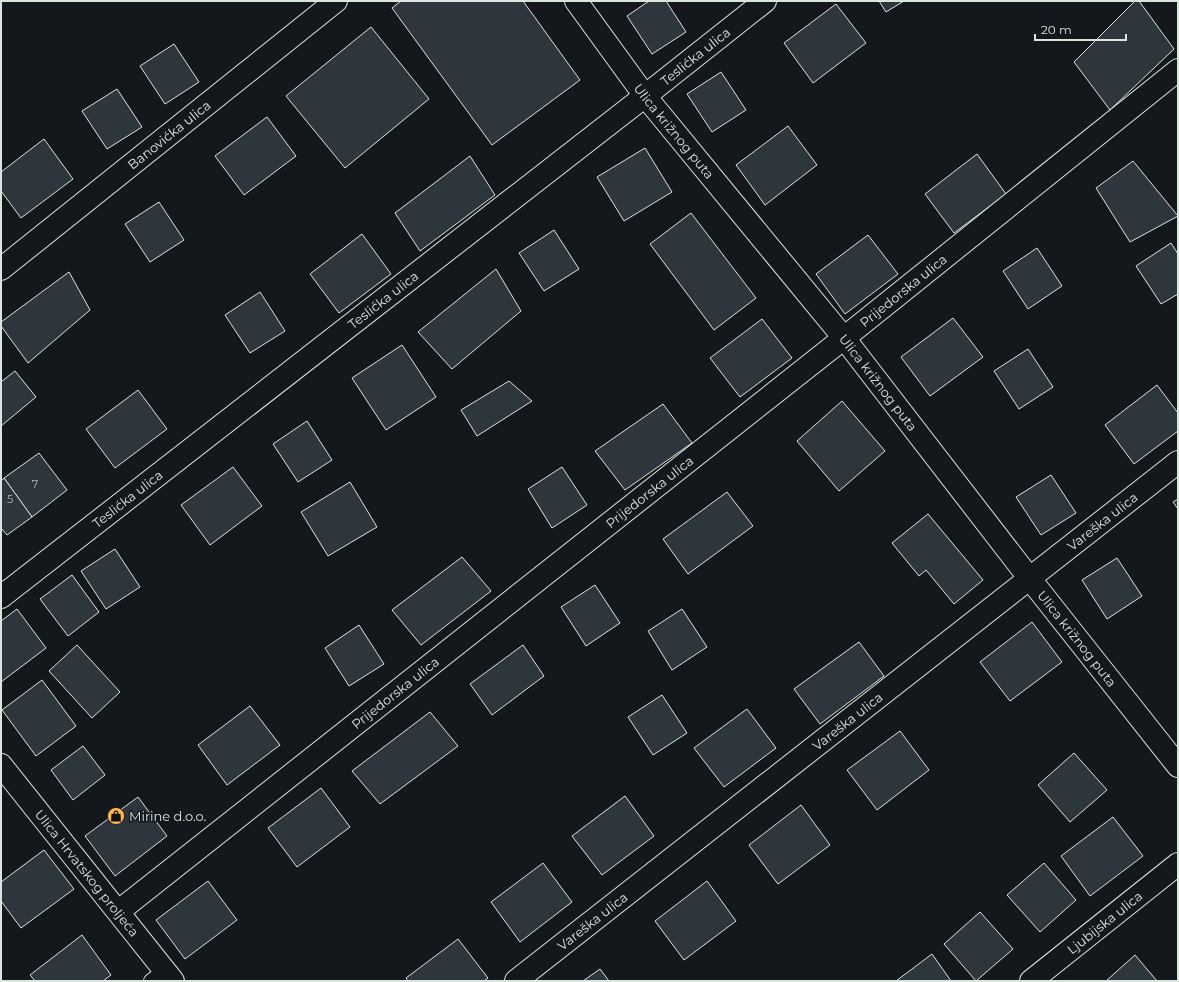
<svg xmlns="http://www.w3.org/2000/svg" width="1179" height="982" font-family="Montserrat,sans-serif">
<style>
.building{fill:#2c363c;stroke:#d8e6dc}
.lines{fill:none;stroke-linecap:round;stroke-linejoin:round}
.lane-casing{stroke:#d8e6dc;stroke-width:16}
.street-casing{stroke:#d8e6dc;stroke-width:24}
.secondary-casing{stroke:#d8e6dc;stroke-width:24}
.lane{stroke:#14181c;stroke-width:14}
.street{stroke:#14181c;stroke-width:22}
.secondary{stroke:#14181c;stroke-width:22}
.labels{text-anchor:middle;stroke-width:3;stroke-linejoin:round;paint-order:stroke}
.number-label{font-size:11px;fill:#adbab4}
.street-label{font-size:13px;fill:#d8e6dc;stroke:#14181c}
.poi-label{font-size:13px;fill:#d8e6dc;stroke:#14181c;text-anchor:start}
</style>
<rect width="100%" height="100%" fill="#14181c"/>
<g class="building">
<path d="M401,1H523L580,80L492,145L392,8Z"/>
<path d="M649,1H666L686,32L652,54L627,16Z"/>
<path d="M879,1H904L886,12Z"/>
<path d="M1135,1H1139L1174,49L1110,110L1074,62Z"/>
<path d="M836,4L866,43L813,83L784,43Z"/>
<path d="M371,27L429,99L345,168L286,96Z"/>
<path d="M174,44L199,82L165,104L140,66Z"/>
<path d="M721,72L746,110L712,132L687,94Z"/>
<path d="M117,89L142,127L107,149L82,111Z"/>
<path d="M267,117L296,156L244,195L215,156Z"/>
<path d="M788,126L817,165L765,205L736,165Z"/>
<path d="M44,139L73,179L21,218L1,191V172Z"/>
<path d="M645,148L672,192L624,221L597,177Z"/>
<path d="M977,154L1006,194L954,233L925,194Z"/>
<path d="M470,156L495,195L420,251L395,213Z"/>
<path d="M1133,161L1178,216L1130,242L1096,188Z"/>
<path d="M159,202L184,240L150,262L125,224Z"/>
<path d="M691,213L756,298L714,330L650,244Z"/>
<path d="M554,230L579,269L544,291L519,253Z"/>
<path d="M362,234L391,274L339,313L310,274Z"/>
<path d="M868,235L898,274L845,314L816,274Z"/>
<path d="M1171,243L1178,254V294L1161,304L1136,266Z"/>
<path d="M1037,248L1062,286L1028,309L1003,271Z"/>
<path d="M496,269L521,311L452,369L418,332Z"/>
<path d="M69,272L90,310L28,363L1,326V322Z"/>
<path d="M260,292L285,331L250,353L225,315Z"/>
<path d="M953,318L983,357L930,396L901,357Z"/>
<path d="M762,319L792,358L740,397L710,358Z"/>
<path d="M402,345L436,397L386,430L352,378Z"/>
<path d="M1028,349L1053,387L1019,409L994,371Z"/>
<path d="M15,371L36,397L1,426V382Z"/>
<path d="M509,381L532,401L477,436L461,410Z"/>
<path d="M1157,385L1178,413V431L1134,464L1105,425Z"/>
<path d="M138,390L167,429L115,468L86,429Z"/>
<path d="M842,401L885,451L839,491L797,441Z"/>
<path d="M663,404L692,443L625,490L595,451Z"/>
<path d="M307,421L332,460L298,482L273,444Z"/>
<path d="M39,453L67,490L32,517L4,478Z"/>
<path d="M233,467L262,506L210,545L181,505Z"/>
<path d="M562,467L587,505L552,528L528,489Z"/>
<path d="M1051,475L1076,513L1041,535L1016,497Z"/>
<path d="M4,478L32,517L7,535L1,528V481Z"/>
<path d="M350,482L377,527L328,556L301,512Z"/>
<path d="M727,492L753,526L688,574L663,539Z"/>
<path d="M1178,499V509L1173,502Z"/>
<path d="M928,514L983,580L954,604L926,570L919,576L892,543Z"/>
<path d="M115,549L140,587L106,609L81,571Z"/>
<path d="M462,557L491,591L421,645L392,610Z"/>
<path d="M1117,558L1142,596L1107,619L1082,580Z"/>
<path d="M72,575L99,612L68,636L40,599Z"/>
<path d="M595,585L620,623L586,646L561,607Z"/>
<path d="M17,609L46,648L1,682V621Z"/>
<path d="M682,609L707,647L672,670L648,631Z"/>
<path d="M1032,622L1062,662L1010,701L980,662Z"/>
<path d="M359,625L384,664L349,686L325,648Z"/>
<path d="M859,642L884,676L820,724L794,689Z"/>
<path d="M77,645L120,692L92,718L49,671Z"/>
<path d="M523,645L544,676L492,715L470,684Z"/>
<path d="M42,680L76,726L36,756L2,710Z"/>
<path d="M662,695L687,733L653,755L628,717Z"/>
<path d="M250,706L280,745L227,785L198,745Z"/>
<path d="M747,709L776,748L724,787L694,748Z"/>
<path d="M430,712L458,746L380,804L352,771Z"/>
<path d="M900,731L929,770L877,810L847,770Z"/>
<path d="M83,746L105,775L73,800L51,770Z"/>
<path d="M1074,753L1107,790L1070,822L1038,785Z"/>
<path d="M321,788L350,827L297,867L268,828Z"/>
<path d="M625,796L654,836L602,875L572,836Z"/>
<path d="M138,797L167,836L115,876L85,836Z"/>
<path d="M801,805L830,845L778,884L749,845Z"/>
<path d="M1113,817L1143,856L1090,896L1061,856Z"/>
<path d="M44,850L74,889L21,928L1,901V882Z"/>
<path d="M543,863L572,902L520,942L491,902Z"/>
<path d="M1044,863L1076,900L1040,932L1007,895Z"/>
<path d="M208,881L237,920L185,959L156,920Z"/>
<path d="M707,881L736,921L684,960L655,921Z"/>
<path d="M980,912L1013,949L976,981L944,944Z"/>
<path d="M82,935L111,975L103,981H35L30,975Z"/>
<path d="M458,939L488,978L484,981H408L406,978Z"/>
<path d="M932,954L951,981H896Z"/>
<path d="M1135,955L1157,981H1106Z"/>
<path d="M600,969L609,981H583Z"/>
</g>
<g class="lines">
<g class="lane-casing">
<path id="lane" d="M151,981L165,970"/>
</g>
<g class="street-casing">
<g id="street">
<path id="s1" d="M576,1L645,96L844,338L1030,579L1178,766"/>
<path id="s2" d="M1,269L336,1"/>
<path id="s3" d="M1,597L645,96L765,1"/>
<path id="s4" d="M1,765L173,981"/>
<path id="s5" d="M119,911L844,338L1178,70"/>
<path id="s6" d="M516,981L1178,462"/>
</g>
</g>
<g class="secondary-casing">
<g id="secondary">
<path id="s7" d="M1031,981L1178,864"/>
</g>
</g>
<use href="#lane" class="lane"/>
<use href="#street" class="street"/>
<use href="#secondary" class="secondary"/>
</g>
<defs>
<g id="shop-disc" transform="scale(0.9)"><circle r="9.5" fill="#ffb74d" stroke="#14181c"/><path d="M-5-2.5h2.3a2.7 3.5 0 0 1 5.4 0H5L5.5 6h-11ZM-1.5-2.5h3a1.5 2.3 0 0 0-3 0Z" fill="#111"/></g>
</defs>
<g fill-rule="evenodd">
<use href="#shop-disc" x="116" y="816"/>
</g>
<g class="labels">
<g class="number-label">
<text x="35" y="488">7</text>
<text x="10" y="503">5</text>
</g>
<g class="street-label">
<text dy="5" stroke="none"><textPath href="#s3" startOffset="880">Teslićka ulica</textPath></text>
<text dy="5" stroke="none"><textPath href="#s1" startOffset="163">Ulica križnog puta</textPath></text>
<text dy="5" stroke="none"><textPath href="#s2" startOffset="215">Banovićka ulica</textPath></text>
<text dy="5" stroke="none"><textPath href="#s5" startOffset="1000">Prijedorska ulica</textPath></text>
<text dy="5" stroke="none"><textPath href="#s3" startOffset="484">Teslićka ulica</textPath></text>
<text dy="5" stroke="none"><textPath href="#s1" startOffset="487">Ulica križnog puta</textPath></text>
<text dy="5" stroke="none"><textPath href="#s5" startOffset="676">Prijedorska ulica</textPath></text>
<text dy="5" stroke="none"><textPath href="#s3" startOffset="160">Teslićka ulica</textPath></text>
<text dy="5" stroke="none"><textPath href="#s6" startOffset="745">Vareška ulica</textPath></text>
<text dy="5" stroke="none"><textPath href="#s1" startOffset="811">Ulica križnog puta</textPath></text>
<text dy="5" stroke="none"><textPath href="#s5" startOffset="352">Prijedorska ulica</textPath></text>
<text dy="5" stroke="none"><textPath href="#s6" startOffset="421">Vareška ulica</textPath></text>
<text dy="5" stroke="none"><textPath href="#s4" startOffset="138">Ulica Hrvatskog proljeća</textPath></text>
<text dy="5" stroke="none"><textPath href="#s6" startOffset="97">Vareška ulica</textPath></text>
<text dy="5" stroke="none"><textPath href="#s7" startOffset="94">Ljubijska ulica</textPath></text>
</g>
<g class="poi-label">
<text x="129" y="821">Mirine d.o.o.</text>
</g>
</g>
<rect width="1179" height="982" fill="none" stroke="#d8e6dc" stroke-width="4"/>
<path d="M1035 34v6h91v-6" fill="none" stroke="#d8e6dc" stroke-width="2"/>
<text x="1041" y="34" font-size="12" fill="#d8e6dc" stroke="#14181c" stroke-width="3" paint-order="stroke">20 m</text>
</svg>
